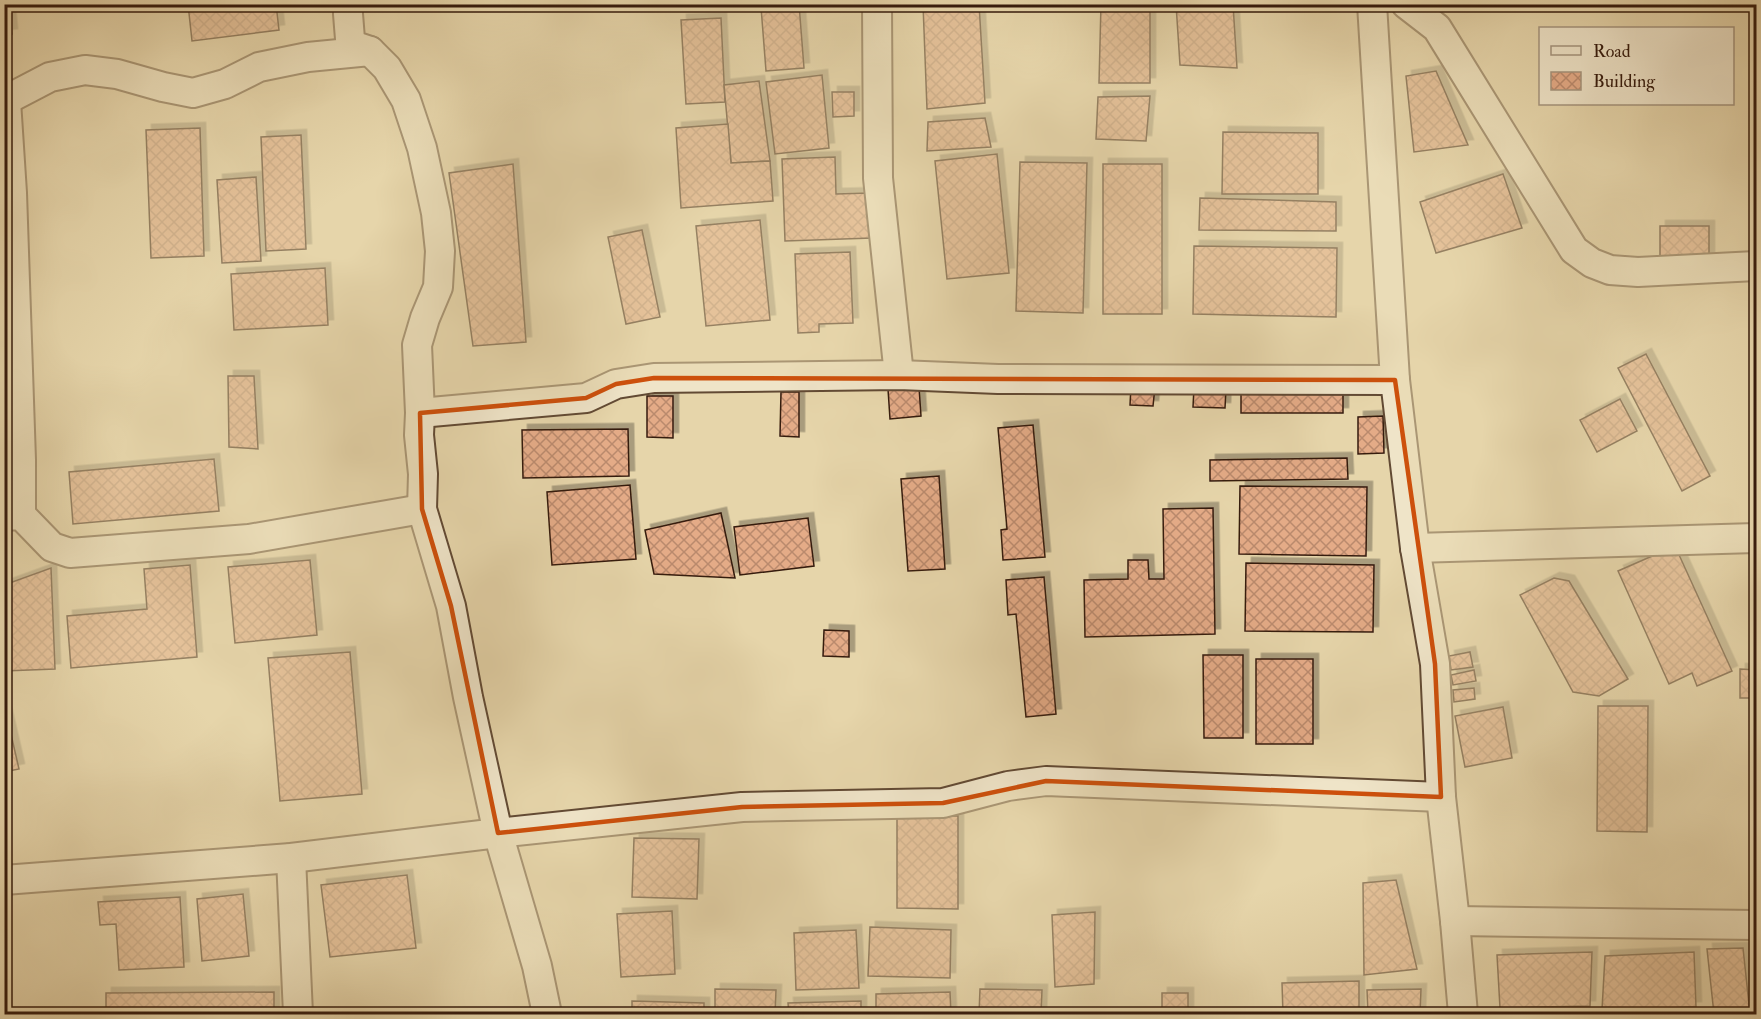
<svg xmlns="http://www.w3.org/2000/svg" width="1761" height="1019" font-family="'IM FELL Double Pica',serif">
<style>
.building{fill:url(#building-cross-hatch);stroke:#361b0d;stroke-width:1.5;filter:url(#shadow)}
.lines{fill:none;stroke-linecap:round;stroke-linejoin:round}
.street-casing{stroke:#624a34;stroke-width:32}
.street{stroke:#efe4c8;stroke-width:28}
.marked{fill:none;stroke:#cd500c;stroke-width:4.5;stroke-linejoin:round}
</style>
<defs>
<pattern id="building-cross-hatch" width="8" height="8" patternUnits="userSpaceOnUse" patternTransform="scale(1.5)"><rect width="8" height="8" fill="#e4ab87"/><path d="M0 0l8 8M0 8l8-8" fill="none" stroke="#ba8a6d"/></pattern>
<filter id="shadow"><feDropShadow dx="5.5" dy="-5.5" stdDeviation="0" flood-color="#0004"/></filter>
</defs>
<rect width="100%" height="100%" fill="#e6d5aa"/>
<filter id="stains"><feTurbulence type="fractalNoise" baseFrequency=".00333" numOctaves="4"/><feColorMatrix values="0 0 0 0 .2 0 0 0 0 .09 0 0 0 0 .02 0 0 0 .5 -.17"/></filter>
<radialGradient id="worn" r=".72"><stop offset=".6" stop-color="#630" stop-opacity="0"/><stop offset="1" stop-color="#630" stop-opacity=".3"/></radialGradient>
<g class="building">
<path d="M4,4H9L12,34L4,35Z"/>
<path d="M188,4H276L279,30L192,41Z"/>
<path d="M799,4L804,68L766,71L761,7Z"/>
<path d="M923,4H979L985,103L927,109Z"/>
<path d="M1101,4H1150V83H1099Z"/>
<path d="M1176,4H1233L1237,68L1180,65Z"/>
<path d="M721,18L725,102L686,104L681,20Z"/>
<path d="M1436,71L1468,145L1414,152L1406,76Z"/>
<path d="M822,75L829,148L775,154L766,82Z"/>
<path d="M759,81L770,161L731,163L724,85Z"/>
<path d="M832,92H854V116L833,117Z"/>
<path d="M1150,96L1146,141L1096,139L1098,97Z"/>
<path d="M985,118L991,147L927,151L928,122Z"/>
<path d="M728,124L731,163L770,161L773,201L681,208L676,128Z"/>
<path d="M200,128L204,256L151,258L146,130Z"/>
<path d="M1223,132L1318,133V194H1222Z"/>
<path d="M301,135L306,249L266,251L261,137Z"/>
<path d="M997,154L1009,273L947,279L935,161Z"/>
<path d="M835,157L836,194L870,193L872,238L785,241L782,159Z"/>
<path d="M1020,162L1087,163L1083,313L1016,311Z"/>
<path d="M513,164L526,342L473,346L449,173Z"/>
<rect x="1103" y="164" width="59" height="150"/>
<path d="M1503,174L1522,228L1436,253L1420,202Z"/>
<path d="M256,177L261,261L222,263L217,180Z"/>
<path d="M1200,198L1336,202V231L1199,230Z"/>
<path d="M760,220L770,320L706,326L696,226Z"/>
<rect x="1660" y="226" width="49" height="37"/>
<path d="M642,230L660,317L626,324L608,237Z"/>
<path d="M1194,246L1337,248L1336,317L1193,314Z"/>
<path d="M850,252L853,323L819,324V332L798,333L795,254Z"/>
<path d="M325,268L328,325L234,330L231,274Z"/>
<path d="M1646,354L1710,476L1682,491L1618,368Z"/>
<path d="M228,376H254L258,449L229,447Z"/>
<path d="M1131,386L1155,387L1153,406L1130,405Z"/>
<path d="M919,387L921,416L890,419L888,389Z"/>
<path d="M1194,388L1226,389L1225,408L1193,407Z"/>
<rect x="1241" y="391" width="102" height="22"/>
<path d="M781,392H799V437L780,436Z"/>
<path d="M647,396H673V438L647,437Z"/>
<path d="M1620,399L1637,431L1597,452L1580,420Z"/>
<path d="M1383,416L1384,453L1358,454V417Z"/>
<path d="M1033,425L1045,557L1003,560L1001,530L1007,529L998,428Z"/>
<path d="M628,429L629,476L523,478L522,430Z"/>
<path d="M1347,458L1348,479L1210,481V460Z"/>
<path d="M214,459L219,511L73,524L69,472Z"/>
<path d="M939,476L945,569L908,571L901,479Z"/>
<path d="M630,485L636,559L552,565L547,492Z"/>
<path d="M1240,486L1367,487L1366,556L1239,554Z"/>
<path d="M1213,508L1215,634L1085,637L1084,580L1128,579V560H1148L1149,579H1164L1163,509Z"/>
<path d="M721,513L735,578L654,574L645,530Z"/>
<path d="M808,518L814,566L740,575L734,527Z"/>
<path d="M1675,546L1732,671L1697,686L1692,673L1669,684L1618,571Z"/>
<path d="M310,560L317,635L235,643L228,567Z"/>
<path d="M1246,563L1374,565L1373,632L1245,631Z"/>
<path d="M190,565L197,657L71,668L67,616L147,609L144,569Z"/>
<path d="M51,568L55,669L4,671V585Z"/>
<path d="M1044,577L1056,714L1026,717L1016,614L1008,615L1006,580Z"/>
<path d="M1554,578L1569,581L1628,679L1599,696L1573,692L1520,595Z"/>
<path d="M824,630L849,631V657L823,656Z"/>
<path d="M350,652L362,794L280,801L268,658Z"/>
<path d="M1470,652L1473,667L1451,670L1449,656Z"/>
<path d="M1203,655H1243V738H1204Z"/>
<rect x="1256" y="659" width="57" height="85"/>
<path d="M1740,669L1756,670V698H1740Z"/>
<path d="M1474,670L1476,681L1453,685L1451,675Z"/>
<path d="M1474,688L1475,699L1454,702L1453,690Z"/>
<path d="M4,704L19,769L4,772Z"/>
<path d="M1598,706H1648L1647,832L1597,831Z"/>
<path d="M1503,707L1512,758L1465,767L1455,716Z"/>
<path d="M897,816H958V909L897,908Z"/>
<path d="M634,838L699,839L697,899L632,897Z"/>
<path d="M407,875L416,948L330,957L321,885Z"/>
<path d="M1396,880L1417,969L1364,975L1363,883Z"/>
<path d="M243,894L249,956L202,961L197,899Z"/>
<path d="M180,897L184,967L119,970L116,924L100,925L98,902Z"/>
<path d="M672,911L675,974L621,977L617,914Z"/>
<path d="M1095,912L1094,984L1055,987L1052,915Z"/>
<path d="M870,927L951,930L950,978L868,976Z"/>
<path d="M856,930L859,988L796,990L794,933Z"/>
<path d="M1752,940H1756V991H1754Z"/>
<path d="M1743,948L1750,1014H1714L1707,949Z"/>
<path d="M1592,952L1590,1006L1500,1008L1497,955Z"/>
<path d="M1694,952L1696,1007L1602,1010L1605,956Z"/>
<path d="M1359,981V1014H1283L1282,983Z"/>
<path d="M715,989L776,990L775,1014H715Z"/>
<path d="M980,989L1042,990L1041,1014H979Z"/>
<path d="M1421,989L1420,1014H1368L1367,990Z"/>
<path d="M274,992V1014H106V993Z"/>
<path d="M950,992L951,1014H876V994Z"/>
<rect x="1162" y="993" width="26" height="21"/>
<path d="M632,1001L704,1003V1014H632Z"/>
<path d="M861,1001V1014H789L788,1003Z"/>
</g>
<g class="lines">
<g class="street-casing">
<g id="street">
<path d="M348,4V14L350,39L355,46L370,51L387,68L406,100L422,148L436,213L440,251L438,287L425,318L417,345L420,413L419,435L423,474L422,509L451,606L468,697L498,833L537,966L547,1014"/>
<path d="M877,4L878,178L899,375"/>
<path d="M1372,4L1395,380L1415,548L1435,664L1441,797L1455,921L1463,1014"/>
<path d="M1406,4L1437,28L1574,250L1592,263L1610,270L1638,272L1756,266"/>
<path d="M4,101L50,77L85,70L117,74L163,87L193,93L225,84L259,67L308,57L370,51"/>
<path d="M6,101L12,193L21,460V515"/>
<path d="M420,413L586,398L616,384L654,378L899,375L998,379L1395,380"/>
<path d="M4,516L21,515L52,547L70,553L249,539L422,509"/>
<path d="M1415,548L1756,538"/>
<path d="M291,858L298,1014"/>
<path d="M4,880L291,858L498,833L742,807L943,803L1008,786L1046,781L1441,797"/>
<path d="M1455,921L1756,925"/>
</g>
</g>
<use href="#street" class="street"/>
</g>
<path d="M0 0H1761V1019H0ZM654,378L1395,380L1435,664L1441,797L1046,781L943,803L742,807L498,833L451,606L422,509L420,413L586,398L616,384Z" fill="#e6d5aa" fill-opacity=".55" fill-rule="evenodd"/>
<path class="marked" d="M654,378L1395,380L1435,664L1441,797L1046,781L943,803L742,807L498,833L451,606L422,509L420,413L586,398L616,384Z"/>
<rect width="1761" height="1019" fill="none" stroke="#e6d5aa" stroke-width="24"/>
<rect x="6" y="6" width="1749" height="1007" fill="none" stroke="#361b0d" stroke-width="3"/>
<rect x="12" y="12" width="1737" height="995" fill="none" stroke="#361b0d" stroke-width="1.5"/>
<rect x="1539" y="27" width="195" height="78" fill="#efe4c8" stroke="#a5947d" stroke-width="1.5"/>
<rect x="1551" y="46" width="30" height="9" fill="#efe4c8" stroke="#a5947d" stroke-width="1.5"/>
<text x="1593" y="57" font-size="18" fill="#361b0d">Road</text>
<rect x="1551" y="72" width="30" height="18" fill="url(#building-cross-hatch)" stroke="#a5947d" stroke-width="1.5"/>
<text x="1593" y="87" font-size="18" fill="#361b0d">Building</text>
<rect width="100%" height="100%" filter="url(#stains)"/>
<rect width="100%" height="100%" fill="url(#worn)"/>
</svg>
